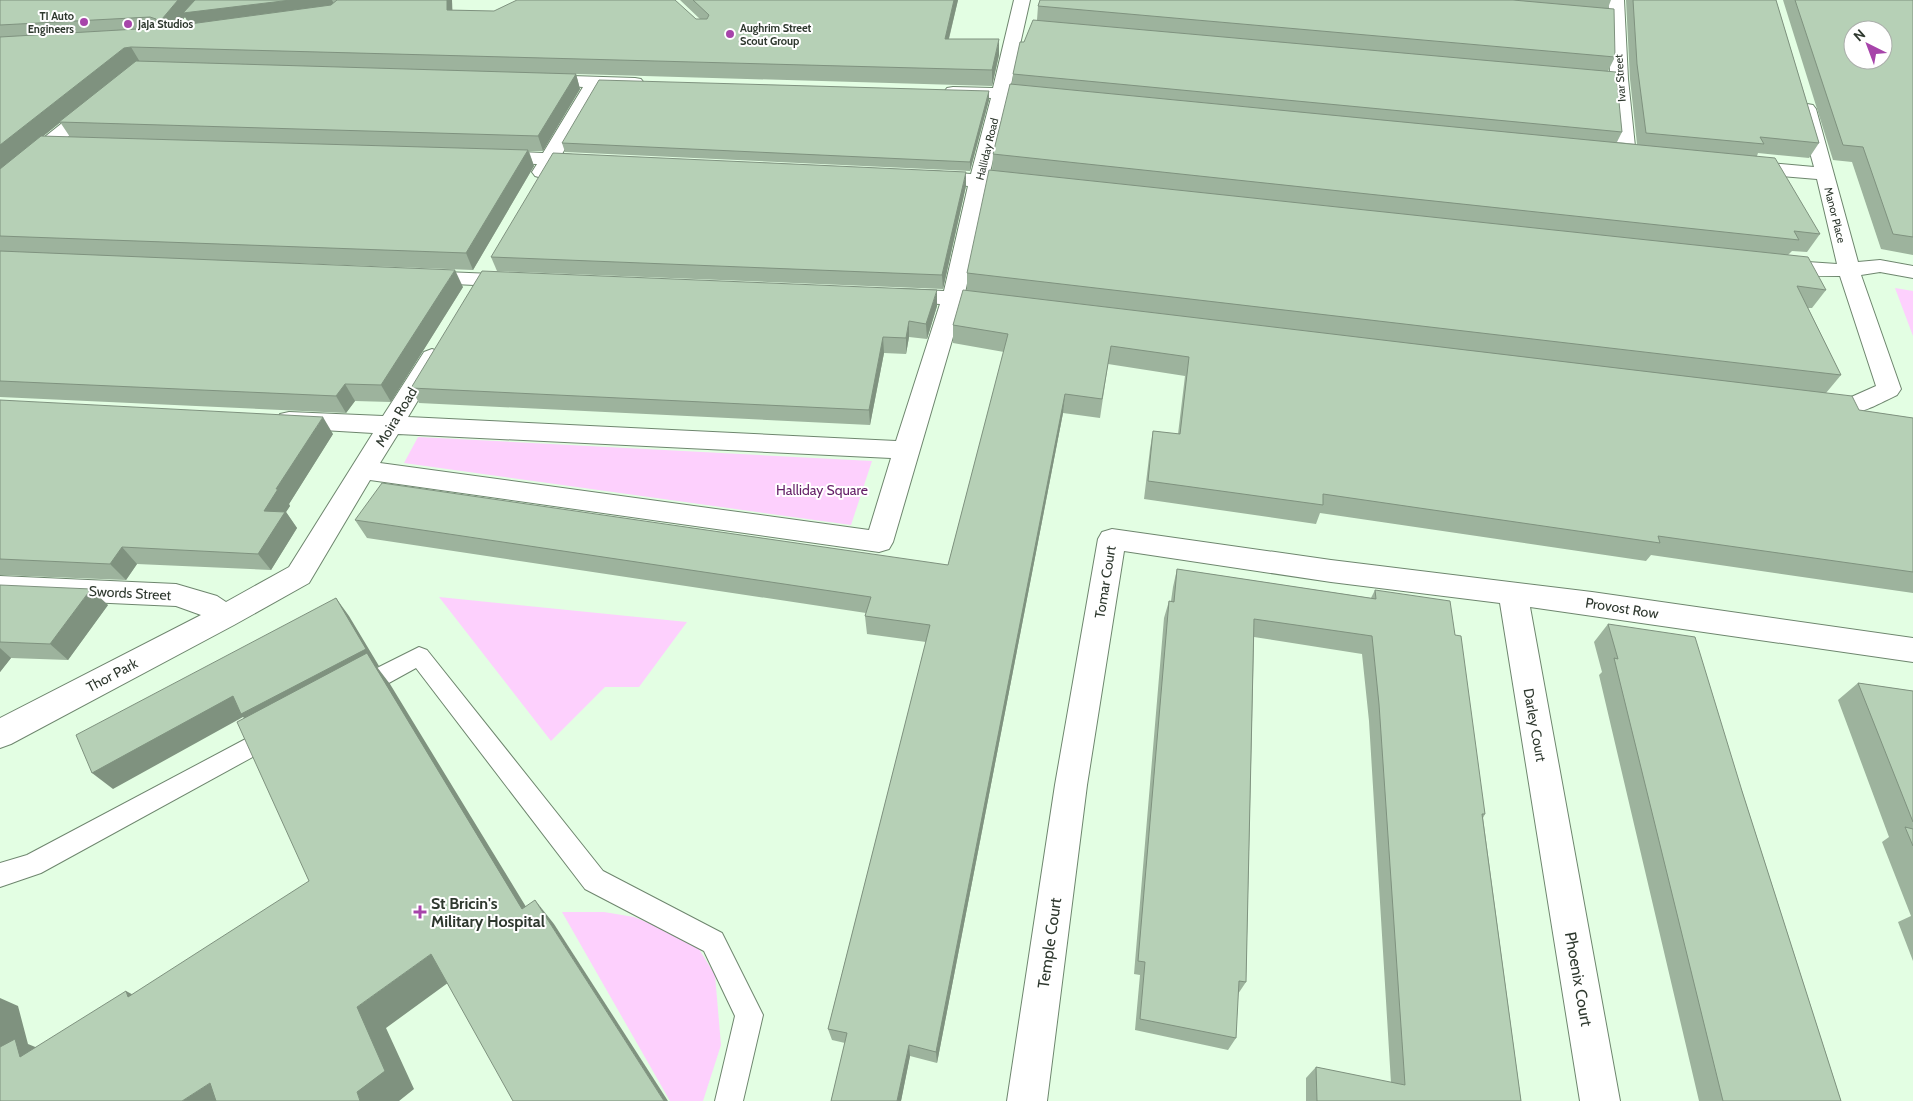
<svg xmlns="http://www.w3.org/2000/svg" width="1913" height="1101" font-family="Cabin,sans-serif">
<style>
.green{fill:#fdd0fd}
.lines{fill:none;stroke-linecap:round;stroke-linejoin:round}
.service-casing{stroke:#6e866e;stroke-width:2}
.minor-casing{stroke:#6e866e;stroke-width:2}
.service{fill:#fff;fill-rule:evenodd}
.minor{fill:#fff;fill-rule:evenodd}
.wall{fill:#9db39d;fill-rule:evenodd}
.shaded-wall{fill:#7f927f}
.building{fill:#b6d0b6;stroke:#7f927f;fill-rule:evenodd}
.poi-dot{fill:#a744aa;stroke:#fff;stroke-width:2}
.labels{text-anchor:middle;stroke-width:4;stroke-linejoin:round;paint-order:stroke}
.far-poi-label{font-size:11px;font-weight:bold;fill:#2e382e;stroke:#fff;text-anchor:start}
.far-street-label{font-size:11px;fill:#2e382e;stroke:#fff}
.street-label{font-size:14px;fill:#2e382e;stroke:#fff}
.park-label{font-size:14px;fill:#631e66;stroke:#fff}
.near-poi-label{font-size:16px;font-weight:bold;fill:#2e382e;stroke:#fff;text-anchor:start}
.near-street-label{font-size:16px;fill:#2e382e;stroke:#fff}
</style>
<rect width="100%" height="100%" fill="#e3fee3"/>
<g class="green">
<path d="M1895,288L1913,291V336Z"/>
<path d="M418,437L872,461L851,525L404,463Z"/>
<path d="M439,597L687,622L639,687H605L551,741Z"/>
<path d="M562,912H604L634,917L694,941L715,975L721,1045L703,1101H670Z"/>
</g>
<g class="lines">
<g class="service-casing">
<g id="service">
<path d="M419,647L427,650L603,871L722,933L763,1015L743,1101H715L735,1016L704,951L585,889L416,668L367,695L359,697L351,695L348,688L351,681Z"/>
<path d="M272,725L280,728L283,735L280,742L41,873L0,887V863L27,855Z"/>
</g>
</g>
<g class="minor-casing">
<g id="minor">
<path d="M1014,0H1030L1010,89L1050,94L1053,98L1050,102L1044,103L1008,99L989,176L1031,180L1034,184L1031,188L1024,190L987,187L965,293L1006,298L1009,303L1006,308L998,310L962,306L893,542L889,549L879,552L370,480L309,583L234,625L11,744L0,748V718L201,615L176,606L0,598V576L176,584L217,596L226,602L289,567L373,433L289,428L280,426L277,420L280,414L289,412L383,416L424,352L432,349L440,352L444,357L408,417L896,441L940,304L891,301L888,296L891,291L899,289L944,291L968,186L922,181L919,177L922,173L929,171L971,174L991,98L947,96L944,92L947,88L953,87L993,88ZM398,434L891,458L869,530L380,463Z"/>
<path d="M1608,0H1624L1628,79L1636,156L1634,160L1627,162L1620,160L1618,156L1610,79L1609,21L1570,16L1568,13L1570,10L1576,8L1609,11Z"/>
<path d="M540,75L635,78L641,79L644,83L641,87H600L562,154L594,157L596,161L594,165L587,167L555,165L549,176L542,178L535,176L532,172L537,164L495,163L488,161L486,157L488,153L495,151L543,153L583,87L534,84L531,80L534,76Z"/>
<path d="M93,102L99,103L102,107L99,111L7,187L0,189V173L87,103Z"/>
<path d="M1807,104L1813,105L1816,109L1858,262L1880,260L1913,266V278L1880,272L1861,275L1901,389L1897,395C1862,412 1852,420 1811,409L1808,403L1811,397L1820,395L1849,398L1876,386L1840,276C1817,276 1792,276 1769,271L1766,266L1769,261L1777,260L1837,264L1817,179L1746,173L1739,171L1736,167L1739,163L1746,161L1814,167L1798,109L1801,105Z"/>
<path d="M422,271L514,275L522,276L525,281L522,286L514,287L414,282L411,277L414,272Z"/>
<path d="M1112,529L1331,560L1592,592L1913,638V662L1530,607L1620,1101H1580L1500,603L1331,582L1124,551L1087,785L1047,1101H1007L1055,785L1098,539L1102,532Z"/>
</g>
</g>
<use href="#service" class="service"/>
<use href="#minor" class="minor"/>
</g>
<g class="wall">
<path d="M0,0H452V10L696,19H700L680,0H958L949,39L999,55L992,86L576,74L580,89L543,151H529L534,166L473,270L293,263L463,287L391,402L355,401L346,413L0,397ZM185,17L189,24L178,25ZM60,122L70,137L43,136Z"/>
<path d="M1040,0H1611L1608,8L1615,57L1608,71L1622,132L1617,142L1637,144L1630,79L1626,0H1776L1819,143L1809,158L1758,153L1757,156L1820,234L1807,252L1792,251L1788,255L1826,290L1812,308H1808L1841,375L1826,393L1859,410L1913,418V593L1651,555L1646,561L1320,513L1316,524L1144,499L1150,449L1153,431L1178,434L1185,376L1108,364L1100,418L1063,413L937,1063L910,1056L901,1101H831L845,1043L832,1040L828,1029L926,642L867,634L865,616L866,613L367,538L355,520L948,565L1004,352L953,343V325L967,290V273L992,170L993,154L1012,84L1013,74L1024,42L1037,20L1038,6Z"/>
<path d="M1783,0H1913V255L1881,249L1852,162L1833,160Z"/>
<path d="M989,91V100L970,171L565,152L562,143Z"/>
<path d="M966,186L943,289L497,271L491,257Z"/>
<path d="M937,306L927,339L909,337L906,354L884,353L870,425L419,403L411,388Z"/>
<path d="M0,400L333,434L289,504L290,506L286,512L297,528L271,570L137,564L126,580L0,575Z"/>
<path d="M1177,569L1371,598L1375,590L1455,635L1485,814L1483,818L1521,1101H1306V1078L1316,1067L1391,1083L1369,721L1362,654L1254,637L1246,982L1238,994L1236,1038L1228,1050L1135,1030L1140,975L1134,974L1164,618L1169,601H1171L1173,587Z"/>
<path d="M0,585L108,605L68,660L11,658L0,672Z"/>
<path d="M1608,624L1742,791L1841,1101H1699L1599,675L1602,672L1594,642Z"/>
<path d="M1858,683L1913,691V961L1898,922L1911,916L1882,842L1889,837L1838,700Z"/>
</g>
<g class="shaded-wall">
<path d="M178,0H332L337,10L192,29L185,17L170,34L162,19Z"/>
<path d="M447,0H452L453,25L447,10Z"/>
<path d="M954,0H958L945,54V39Z"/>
<path d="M999,39V55L992,86V70Z"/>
<path d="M131,47L140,62L133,64L0,171V145L124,48Z"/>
<path d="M576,74L580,89L543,151L538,136Z"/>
<path d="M989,91V100L970,171V162Z"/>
<path d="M528,150L534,166L473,270L466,253Z"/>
<path d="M966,172V186L943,289L942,275Z"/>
<path d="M455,270L463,287L391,402L381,385Z"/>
<path d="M937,290V306L927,339L926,324Z"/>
<path d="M909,321V337L906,354V338Z"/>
<path d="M883,337L884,353L870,425L869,410Z"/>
<path d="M345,384L355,401L346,413L336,396Z"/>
<path d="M1065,394L1063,413L937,1063L936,1052Z"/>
<path d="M323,417L333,434L289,504L290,506L286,512L297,528L271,570L258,554L264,511L276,489Z"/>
<path d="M122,547L137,564L126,580L110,564Z"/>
<path d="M91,589L108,605L68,660L50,644Z"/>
<path d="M336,598L349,616L379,666L377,667L390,684L542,933L257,731L243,717L113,789L92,773Z"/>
<path d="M0,648L11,658L0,672Z"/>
<path d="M535,900L554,924L668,1101H664Z"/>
<path d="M431,954L456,977L386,1028L414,1089L399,1101H360L357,1092V1007Z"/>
<path d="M126,991L167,1013L128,997Z"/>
<path d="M0,998L18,1006L28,1044L62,1058L0,1059Z"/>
<path d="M909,1045L910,1056L901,1101H897Z"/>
<path d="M210,1083L247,1101H182Z"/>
</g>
<g class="building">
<path d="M0,0H178L162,19L165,23L175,26L331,5L337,0H447V10L494,11L517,0H675L696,19H707L709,15L693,0H954L945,39H999L992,70L131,47L124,48L0,145V37L154,28L158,24L156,19L150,17L0,25Z"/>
<path d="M195,0H291L183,13Z"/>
<path d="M1040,0H1513L1614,9L1615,57L1038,6Z"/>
<path d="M1633,0H1776L1819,143L1760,137L1764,144L1646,133L1637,64Z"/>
<path d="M1795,0H1913V237L1893,234L1863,147L1843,145ZM1853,30H1883V60H1853Z"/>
<path d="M1033,20L1616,72L1622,132L1013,74L1020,42H1024Z"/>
<path d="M136,61L576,74L538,136L59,122Z"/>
<path d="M599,80L989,91L970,162L562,143Z"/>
<path d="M1010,84L1775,158L1820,234L1794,231L1799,240L993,154Z"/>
<path d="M41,136L528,150L466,253L0,236V169Z"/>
<path d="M553,153L966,172L942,275L491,257Z"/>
<path d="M989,170L1808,257L1826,290L1797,286L1841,375L967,273Z"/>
<path d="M0,251L455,270L381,385L345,384L336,396L0,381Z"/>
<path d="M482,271L937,290L926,324L909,321L906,338L883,337L869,410L411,388Z"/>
<path d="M963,290L1852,396L1859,410L1913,418V572L1658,536L1660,543L1323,494V505L1148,481L1153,431L1180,434L1189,357L1111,346L1102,399L1065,394L936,1052L909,1045L897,1101H831L847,1033L828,1029L930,625L865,616L871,597L355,520L382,483L948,565L1008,334L953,325Z"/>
<path d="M0,400L323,417L276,489H278L264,511L285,512L258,554L122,547L110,564L0,559Z"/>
<path d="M1177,569L1376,599L1375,590L1450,601L1455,635L1461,636L1485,814H1482L1521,1101H1317L1316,1067L1405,1085L1379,704L1372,636L1254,619L1246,982L1239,981L1236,1038L1140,1019L1145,962L1138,961L1169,601L1174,602Z"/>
<path d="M0,585L91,589L50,644L0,642Z"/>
<path d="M336,598L366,649L241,714L233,696L92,773L76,735Z"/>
<path d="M1608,624L1695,637L1742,791L1841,1101H1723L1614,658L1618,659Z"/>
<path d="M367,653L522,909L535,900L664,1101H513L431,954L357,1007L385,1071L357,1092L360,1101H216L210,1083L182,1101H0V1047L15,1039L20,1057L126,991L128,997L309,881L237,722Z"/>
<path d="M1858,683L1913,691V822Z"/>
<path d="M1905,827L1913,829V846Z"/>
</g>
<g class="poi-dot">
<circle cx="84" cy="22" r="5"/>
<circle cx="128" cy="24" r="5"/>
<circle cx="730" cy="34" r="5"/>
<path d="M417.5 904.5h5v5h5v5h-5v5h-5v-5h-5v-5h5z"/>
</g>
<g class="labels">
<g class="far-poi-label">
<text x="74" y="20" text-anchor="end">TI Auto<tspan x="74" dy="13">Engineers</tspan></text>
<text x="138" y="28">JaJa Studios</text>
<text x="740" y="32">Aughrim Street<tspan x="740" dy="13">Scout Group</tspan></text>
</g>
<g class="far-street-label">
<text transform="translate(1620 78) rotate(-94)" y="4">Ivar Street</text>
<text transform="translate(987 149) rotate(-76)" y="4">Halliday Road</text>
<text transform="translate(1835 215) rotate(76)" y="4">Manor Place</text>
</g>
<g class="street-label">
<text transform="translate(396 417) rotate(-59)" y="5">Moira Road</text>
<text transform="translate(1105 582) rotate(-81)" y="5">Tomar Court</text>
<text transform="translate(130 593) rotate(3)" y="5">Swords Street</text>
<text transform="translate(1622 608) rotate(9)" y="5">Provost Row</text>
<text transform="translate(112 675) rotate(-28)" y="5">Thor Park</text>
<text transform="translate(1535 725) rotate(80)" y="5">Darley Court</text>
</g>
<g class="park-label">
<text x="822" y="495">Halliday Square</text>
</g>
<g class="near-poi-label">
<text x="431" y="909">St Bricin's<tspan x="431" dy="18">Military Hospital</tspan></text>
</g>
<g class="near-street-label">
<text transform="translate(1049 943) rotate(-82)" y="6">Temple Court</text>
<text transform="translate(1579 979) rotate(80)" y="6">Phoenix Court</text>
</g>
</g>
<g transform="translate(1868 45) rotate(318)"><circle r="24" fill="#ffffff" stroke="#abafab"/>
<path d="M0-4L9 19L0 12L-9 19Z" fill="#a744aa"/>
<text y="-8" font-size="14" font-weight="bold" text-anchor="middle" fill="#2e382e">N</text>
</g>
</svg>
